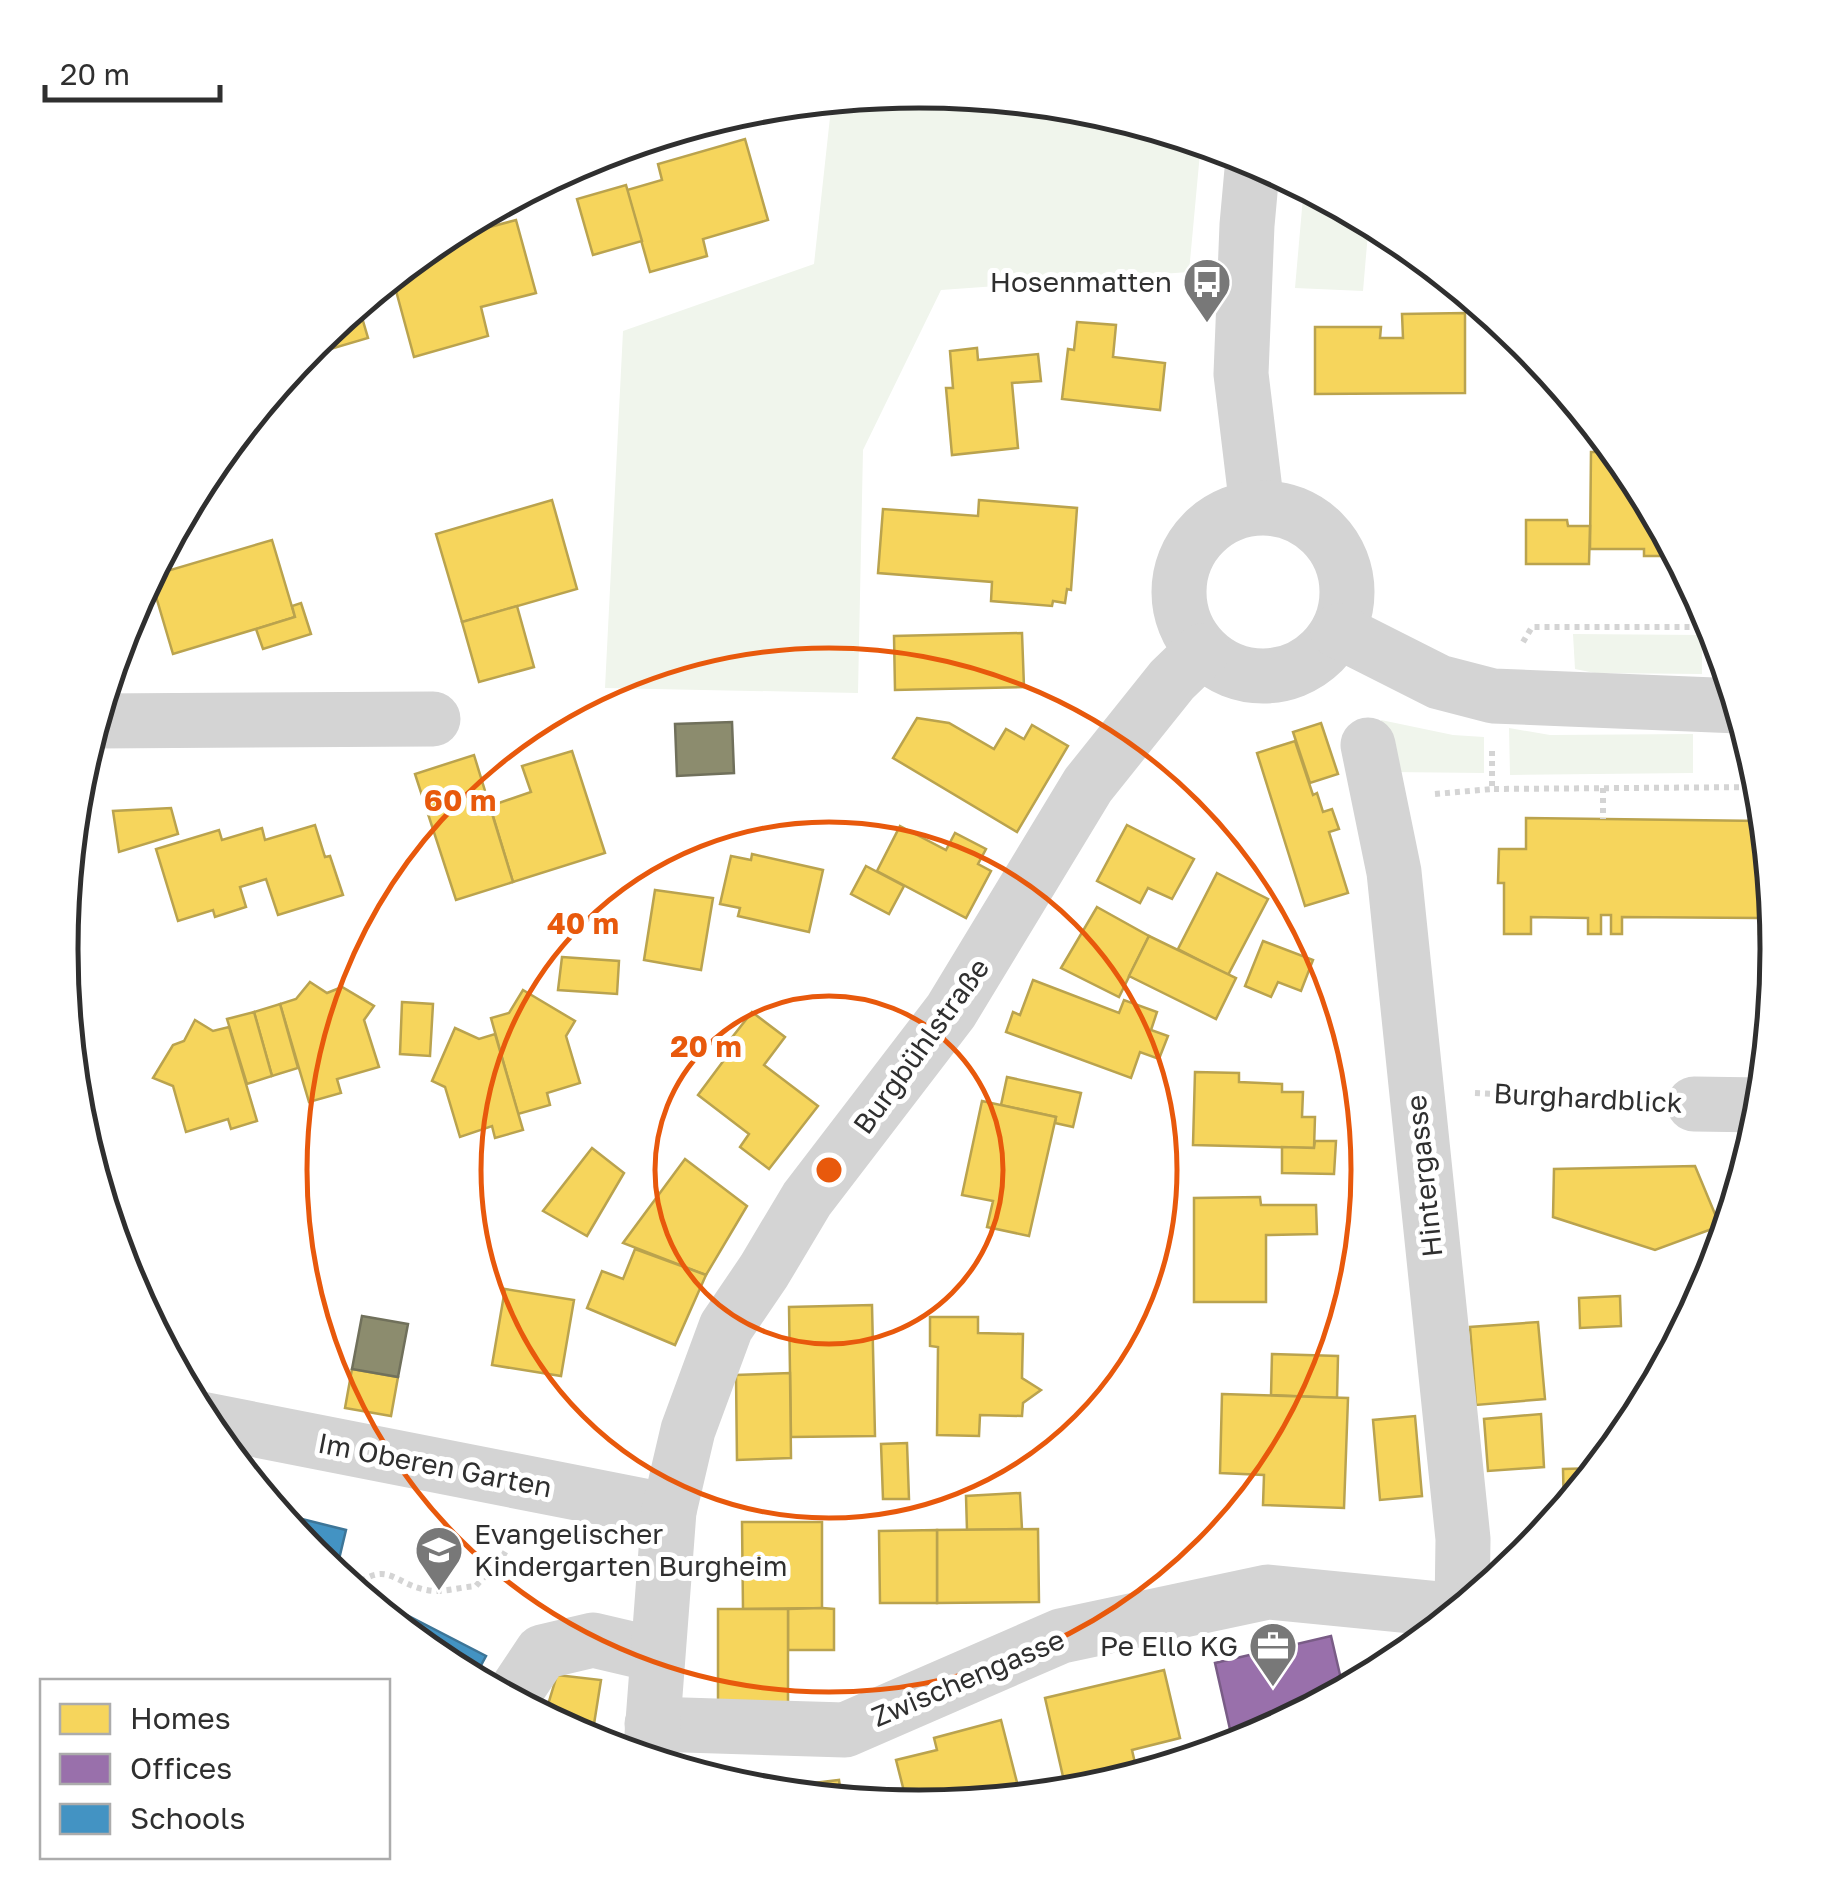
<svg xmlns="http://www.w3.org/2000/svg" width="1838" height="1899" font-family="'Golos Text',sans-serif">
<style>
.green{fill:#f0f5ec}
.homes{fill:#f6d55c;stroke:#baa34e;stroke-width:2.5}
.offices{fill:#9970ab;stroke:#795c86;stroke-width:2.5}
.schools{fill:#4393c3;stroke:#3d7597;stroke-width:2.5}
.industry{fill:#8c8c6e;stroke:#70705b;stroke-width:2.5}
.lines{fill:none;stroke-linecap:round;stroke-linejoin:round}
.path{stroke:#d4d4d4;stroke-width:6;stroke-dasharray:5 5;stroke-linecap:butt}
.minor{stroke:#d4d4d4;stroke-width:55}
.ring{fill:none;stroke:#e8590c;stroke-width:5}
.labels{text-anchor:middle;stroke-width:10;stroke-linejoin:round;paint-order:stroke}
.poi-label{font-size:28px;fill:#2f2f2f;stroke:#fff;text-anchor:end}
.street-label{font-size:28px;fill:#2f2f2f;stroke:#fff}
.rim{fill:none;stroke:#2f2f2f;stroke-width:5}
.centre{fill:#e8590c;stroke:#fff;stroke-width:5}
.ring-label{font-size:30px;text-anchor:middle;font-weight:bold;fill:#e8590c;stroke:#fff;stroke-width:10;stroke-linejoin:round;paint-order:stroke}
</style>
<rect width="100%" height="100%" fill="#fff"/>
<g class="green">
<path d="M920,91L1087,107L1201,142L1189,272L941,290L863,450L858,693L605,688L623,331L814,264L832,99Z"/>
<path d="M1304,186L1369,221L1363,291L1295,288Z"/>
<path d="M1573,634L1702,635V674L1595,673L1575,669Z"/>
<path d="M1381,720L1453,735L1484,737V773L1390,772Z"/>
<path d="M1509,728L1550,735L1693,734V773L1510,775Z"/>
</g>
<g class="homes">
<path d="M745,139L768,220L703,239L707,256L650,272L627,190L662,180L658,164Z"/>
<path d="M626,185L642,241L593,255L577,199Z"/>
<path d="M516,220L536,293L481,307L488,336L414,357L392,276L433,242Z"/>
<path d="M358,304L368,338L317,353L313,341Z"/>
<path d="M1465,313V393L1315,394V327H1381L1380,338H1403L1402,314Z"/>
<path d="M1077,322L1116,325L1113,357L1165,363L1160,410L1062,399L1068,349L1074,350Z"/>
<path d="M977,348L978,360L1038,354L1041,381L1012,383L1018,448L952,455L946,388H953L950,351Z"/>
<path d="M1591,452H1617L1634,473L1678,556H1644V549H1590Z"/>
<path d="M552,500L577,589L462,622L436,534Z"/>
<path d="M979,500L1077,508L1071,590L1067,589L1065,603L1053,601L1052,606L991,601L992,582L878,573L883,509L978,516Z"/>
<path d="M1526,520H1567L1568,526H1590L1589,564H1526Z"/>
<path d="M272,540L295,617L173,654L150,576Z"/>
<path d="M301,603L311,634L263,649L256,629L295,617L292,606Z"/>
<path d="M517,606L534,667L479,682L462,622Z"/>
<path d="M1022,633L1024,687L895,690L894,636Z"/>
<path d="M917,718L949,723L994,749L1006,729L1024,739L1032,725L1068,746L1017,832L893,758Z"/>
<path d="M1321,723L1338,774L1310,783L1293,732Z"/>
<path d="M1295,741L1313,795L1317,793L1323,812L1332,809L1339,829L1329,832L1348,893L1305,906L1257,753Z"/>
<path d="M572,751L605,853L513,882L490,806L531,792L522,766Z"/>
<path d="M474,755L513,882L456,900L415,774Z"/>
<path d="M171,808L178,834L119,852L113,811Z"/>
<path d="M1526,818L1762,821V850H1768L1776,935L1759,934V918L1622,917V934H1611V915H1601V934H1588V918L1531,917V934H1504V883H1498L1499,849H1526Z"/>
<path d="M315,825L325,857L330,856L343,895L278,915L266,879L240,887L246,907L215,917L213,910L178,921L156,849L219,830L222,840L262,828L265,840Z"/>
<path d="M1127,825L1194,859L1172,899L1148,888L1140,903L1097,881Z"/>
<path d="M900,826L946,850L955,833L986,849L978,864L991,871L966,918L877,871Z"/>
<path d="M752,854L823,870L809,932L738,916L740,908L720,904L731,856L751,860Z"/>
<path d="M866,866L904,886L889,914L851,894Z"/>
<path d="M1217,873L1268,899L1228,975L1178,949Z"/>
<path d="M655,890L713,898L701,970L644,960Z"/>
<path d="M1097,907L1149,936L1119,997L1061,968Z"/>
<path d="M1149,936L1236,978L1216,1019L1129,976Z"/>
<path d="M1263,941L1313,960L1301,991L1278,982L1271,997L1245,986Z"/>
<path d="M562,957L619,961L617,994L558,990Z"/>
<path d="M1033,980L1119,1013L1124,1000L1157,1012L1151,1030L1168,1036L1159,1059L1140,1052L1131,1078L1006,1032L1013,1012L1020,1015Z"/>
<path d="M310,982L327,993L342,987L374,1006L364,1020L379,1067L337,1079L341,1093L309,1102L280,1004L296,999Z"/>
<path d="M523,990L575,1021L566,1036L580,1083L547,1093L550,1105L518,1114L491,1018L509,1013Z"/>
<path d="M402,1002L433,1004L430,1056L400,1054Z"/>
<path d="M280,1004L298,1068L272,1076L254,1012Z"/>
<path d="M254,1012L272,1076L247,1084L227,1019Z"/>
<path d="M752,1012L785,1037L764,1065L818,1106L769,1169L740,1147L749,1134L698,1095L736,1044L730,1040Z"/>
<path d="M195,1020L213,1031L229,1027L257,1121L231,1129L228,1119L186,1132L173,1086L153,1078L173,1045L184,1041Z"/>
<path d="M455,1028L479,1039L495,1034L523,1130L495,1138L492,1126L460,1137L445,1087L432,1081Z"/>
<path d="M1195,1072L1239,1073V1082L1282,1084V1092H1303L1302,1117H1315L1314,1148L1193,1145Z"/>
<path d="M1007,1077L1081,1093L1073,1127L1055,1123L1056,1117L1001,1105Z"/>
<path d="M982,1101L1056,1117L1029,1236L987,1227L993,1201L962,1195Z"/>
<path d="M1315,1141H1336L1334,1174L1282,1173V1147L1314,1148Z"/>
<path d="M592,1148L624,1173L587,1236L543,1211Z"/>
<path d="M685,1159L747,1206L706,1275L623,1243Z"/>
<path d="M1695,1166L1720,1226L1655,1250L1553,1217L1554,1169Z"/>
<path d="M1260,1197L1261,1205H1316L1317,1234L1266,1235V1302H1194V1198Z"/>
<path d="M635,1249L706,1275L675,1345L587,1308L602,1271L623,1279Z"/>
<path d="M505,1289L574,1300L561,1376L492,1365Z"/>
<path d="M1620,1296L1621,1326L1580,1328L1579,1298Z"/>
<path d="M872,1305L875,1436L791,1437L789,1307Z"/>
<path d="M930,1317H978V1333L1023,1334L1022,1378L1041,1390L1023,1403L1022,1416L980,1415L979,1436L937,1435L938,1347L930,1346Z"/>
<path d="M1538,1322L1545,1399L1476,1405L1470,1327Z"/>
<path d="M1272,1354L1338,1356L1337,1398L1271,1395Z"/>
<path d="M352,1369L398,1377L391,1416L345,1408Z"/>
<path d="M790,1373L791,1458L737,1460L736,1375Z"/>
<path d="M1222,1394L1348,1398L1344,1508L1263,1505L1264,1475L1220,1473Z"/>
<path d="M1541,1414L1544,1467L1488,1471L1484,1419Z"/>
<path d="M1415,1416L1422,1496L1380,1500L1373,1420Z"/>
<path d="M907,1443L909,1499H883L881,1444Z"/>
<path d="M1600,1468L1564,1511L1563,1469Z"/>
<path d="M1020,1493L1022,1529L967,1530L966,1496Z"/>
<path d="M742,1522H822V1608L743,1609Z"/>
<path d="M1038,1529L1039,1602L937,1603V1530Z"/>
<path d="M937,1530V1603H880L879,1531Z"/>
<path d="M822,1608L834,1609V1650H788V1609Z"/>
<rect x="718" y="1609" width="70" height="98"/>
<path d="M1164,1670L1180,1738L1132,1750L1138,1776L1067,1794L1045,1698Z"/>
<path d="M557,1675L601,1680L591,1743L544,1718Z"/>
<path d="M1001,1720L1021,1798L908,1807L896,1760L937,1750L934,1738Z"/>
<path d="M839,1780L842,1801L748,1791Z"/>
</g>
<path class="offices" d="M1331,1636L1344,1692L1234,1747L1215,1663Z"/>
<g class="schools">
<path d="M274,1512L346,1530L335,1576L311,1556Z"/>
<path d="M341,1581L486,1656L473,1680L441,1663Z"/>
</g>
<g class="industry">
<path d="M732,722L734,773L677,776L675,724Z"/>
<path d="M362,1316L408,1324L398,1377L352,1369Z"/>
</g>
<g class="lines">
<g class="path">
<path d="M1523,642L1532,627H1714"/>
<path d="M1492,751V789L1762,787"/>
<path d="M1603,788V819"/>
<path d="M1435,794L1492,789"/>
<path d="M1475,1093L1638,1101"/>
<path d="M353,1587C391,1557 394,1588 435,1591C448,1591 463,1587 476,1586L503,1556L514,1536"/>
</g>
<g class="minor">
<path d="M1253,159L1247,225L1241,374L1257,507"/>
<circle cx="1263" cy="592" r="84"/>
<path d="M1338,631L1439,682L1493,696L1739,706"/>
<path d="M95,721L433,719"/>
<path d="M1368,745L1394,872L1463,1539L1462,1609"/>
<path d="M1694,1104L1763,1105"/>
<path d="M201,1419L669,1511"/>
<path d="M510,1700L542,1652L593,1640L657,1655"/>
<path d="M652,1724L845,1730L1061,1636L1268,1592L1461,1611"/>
<path d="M650,1761L669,1511L688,1430L726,1327L764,1271L807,1199L951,1011L1088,785L1172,680L1202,651"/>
</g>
</g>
<g class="ring">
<circle cx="829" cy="1170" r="174"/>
<circle cx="829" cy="1170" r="348"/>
<circle cx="829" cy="1170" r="522"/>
</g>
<defs>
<g id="bus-pin" transform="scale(2.5)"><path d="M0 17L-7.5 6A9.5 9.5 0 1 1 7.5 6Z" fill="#787878" stroke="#fff"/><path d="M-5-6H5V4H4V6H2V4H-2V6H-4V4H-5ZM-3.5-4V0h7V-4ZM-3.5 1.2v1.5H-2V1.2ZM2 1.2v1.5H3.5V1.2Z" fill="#fff"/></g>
<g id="school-pin" transform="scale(2.5)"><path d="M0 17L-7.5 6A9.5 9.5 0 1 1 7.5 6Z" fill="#787878" stroke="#fff"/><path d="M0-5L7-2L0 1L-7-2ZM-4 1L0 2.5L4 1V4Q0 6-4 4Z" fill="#fff"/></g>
<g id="office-pin" transform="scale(2.5)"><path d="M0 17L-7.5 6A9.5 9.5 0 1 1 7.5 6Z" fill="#787878" stroke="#fff"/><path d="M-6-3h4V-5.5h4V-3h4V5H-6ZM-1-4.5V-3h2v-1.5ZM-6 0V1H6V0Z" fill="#fff"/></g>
</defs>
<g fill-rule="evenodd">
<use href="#bus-pin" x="1207" y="282"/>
<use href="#school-pin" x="439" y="1550"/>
<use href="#office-pin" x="1273" y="1646"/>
</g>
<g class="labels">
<g class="poi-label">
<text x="1172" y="292">Hosenmatten</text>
<text x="474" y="1544" text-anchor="start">Evangelischer<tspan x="474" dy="32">Kindergarten Burgheim</tspan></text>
<text x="1238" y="1656">Pe Ello KG</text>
</g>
<g class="street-label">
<text transform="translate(921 1046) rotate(-54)" y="10">Burgbühlstraße</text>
<text transform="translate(1588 1098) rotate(3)" y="10">Burghardblick</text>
<text transform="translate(1424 1176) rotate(-96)" y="10">Hintergasse</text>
<text transform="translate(435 1465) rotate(11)" y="10">Im Oberen Garten</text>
<text transform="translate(968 1678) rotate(-23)" y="10">Zwischengasse</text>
</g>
</g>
<path d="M0 0H1838V1899H0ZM78 949a841 841 0 1 1 1682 0a841 841 0 1 1-1682 0Z" fill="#fff" fill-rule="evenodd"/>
<path class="rim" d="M78 949a841 841 0 1 1 1682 0a841 841 0 1 1-1682 0Z"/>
<circle cx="829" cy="1170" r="15" class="centre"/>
<g class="ring-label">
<text x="460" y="811">60 m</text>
<text x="583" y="934">40 m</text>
<text x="706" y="1057">20 m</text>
</g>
<rect x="40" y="1679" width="350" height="180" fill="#ffffff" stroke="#acacac" stroke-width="2.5"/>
<rect x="60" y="1704" width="50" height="30" fill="#f6d55c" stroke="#acacac" stroke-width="2.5"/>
<text x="130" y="1729" font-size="30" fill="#2f2f2f">Homes</text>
<rect x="60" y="1754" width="50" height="30" fill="#9970ab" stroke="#acacac" stroke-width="2.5"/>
<text x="130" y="1779" font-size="30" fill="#2f2f2f">Offices</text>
<rect x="60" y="1804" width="50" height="30" fill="#4393c3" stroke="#acacac" stroke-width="2.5"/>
<text x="130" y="1829" font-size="30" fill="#2f2f2f">Schools</text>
<path d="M45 85v15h175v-15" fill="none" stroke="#2f2f2f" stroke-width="5"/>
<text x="60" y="85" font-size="30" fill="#2f2f2f" stroke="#ffffff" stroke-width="8" paint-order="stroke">20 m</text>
</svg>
